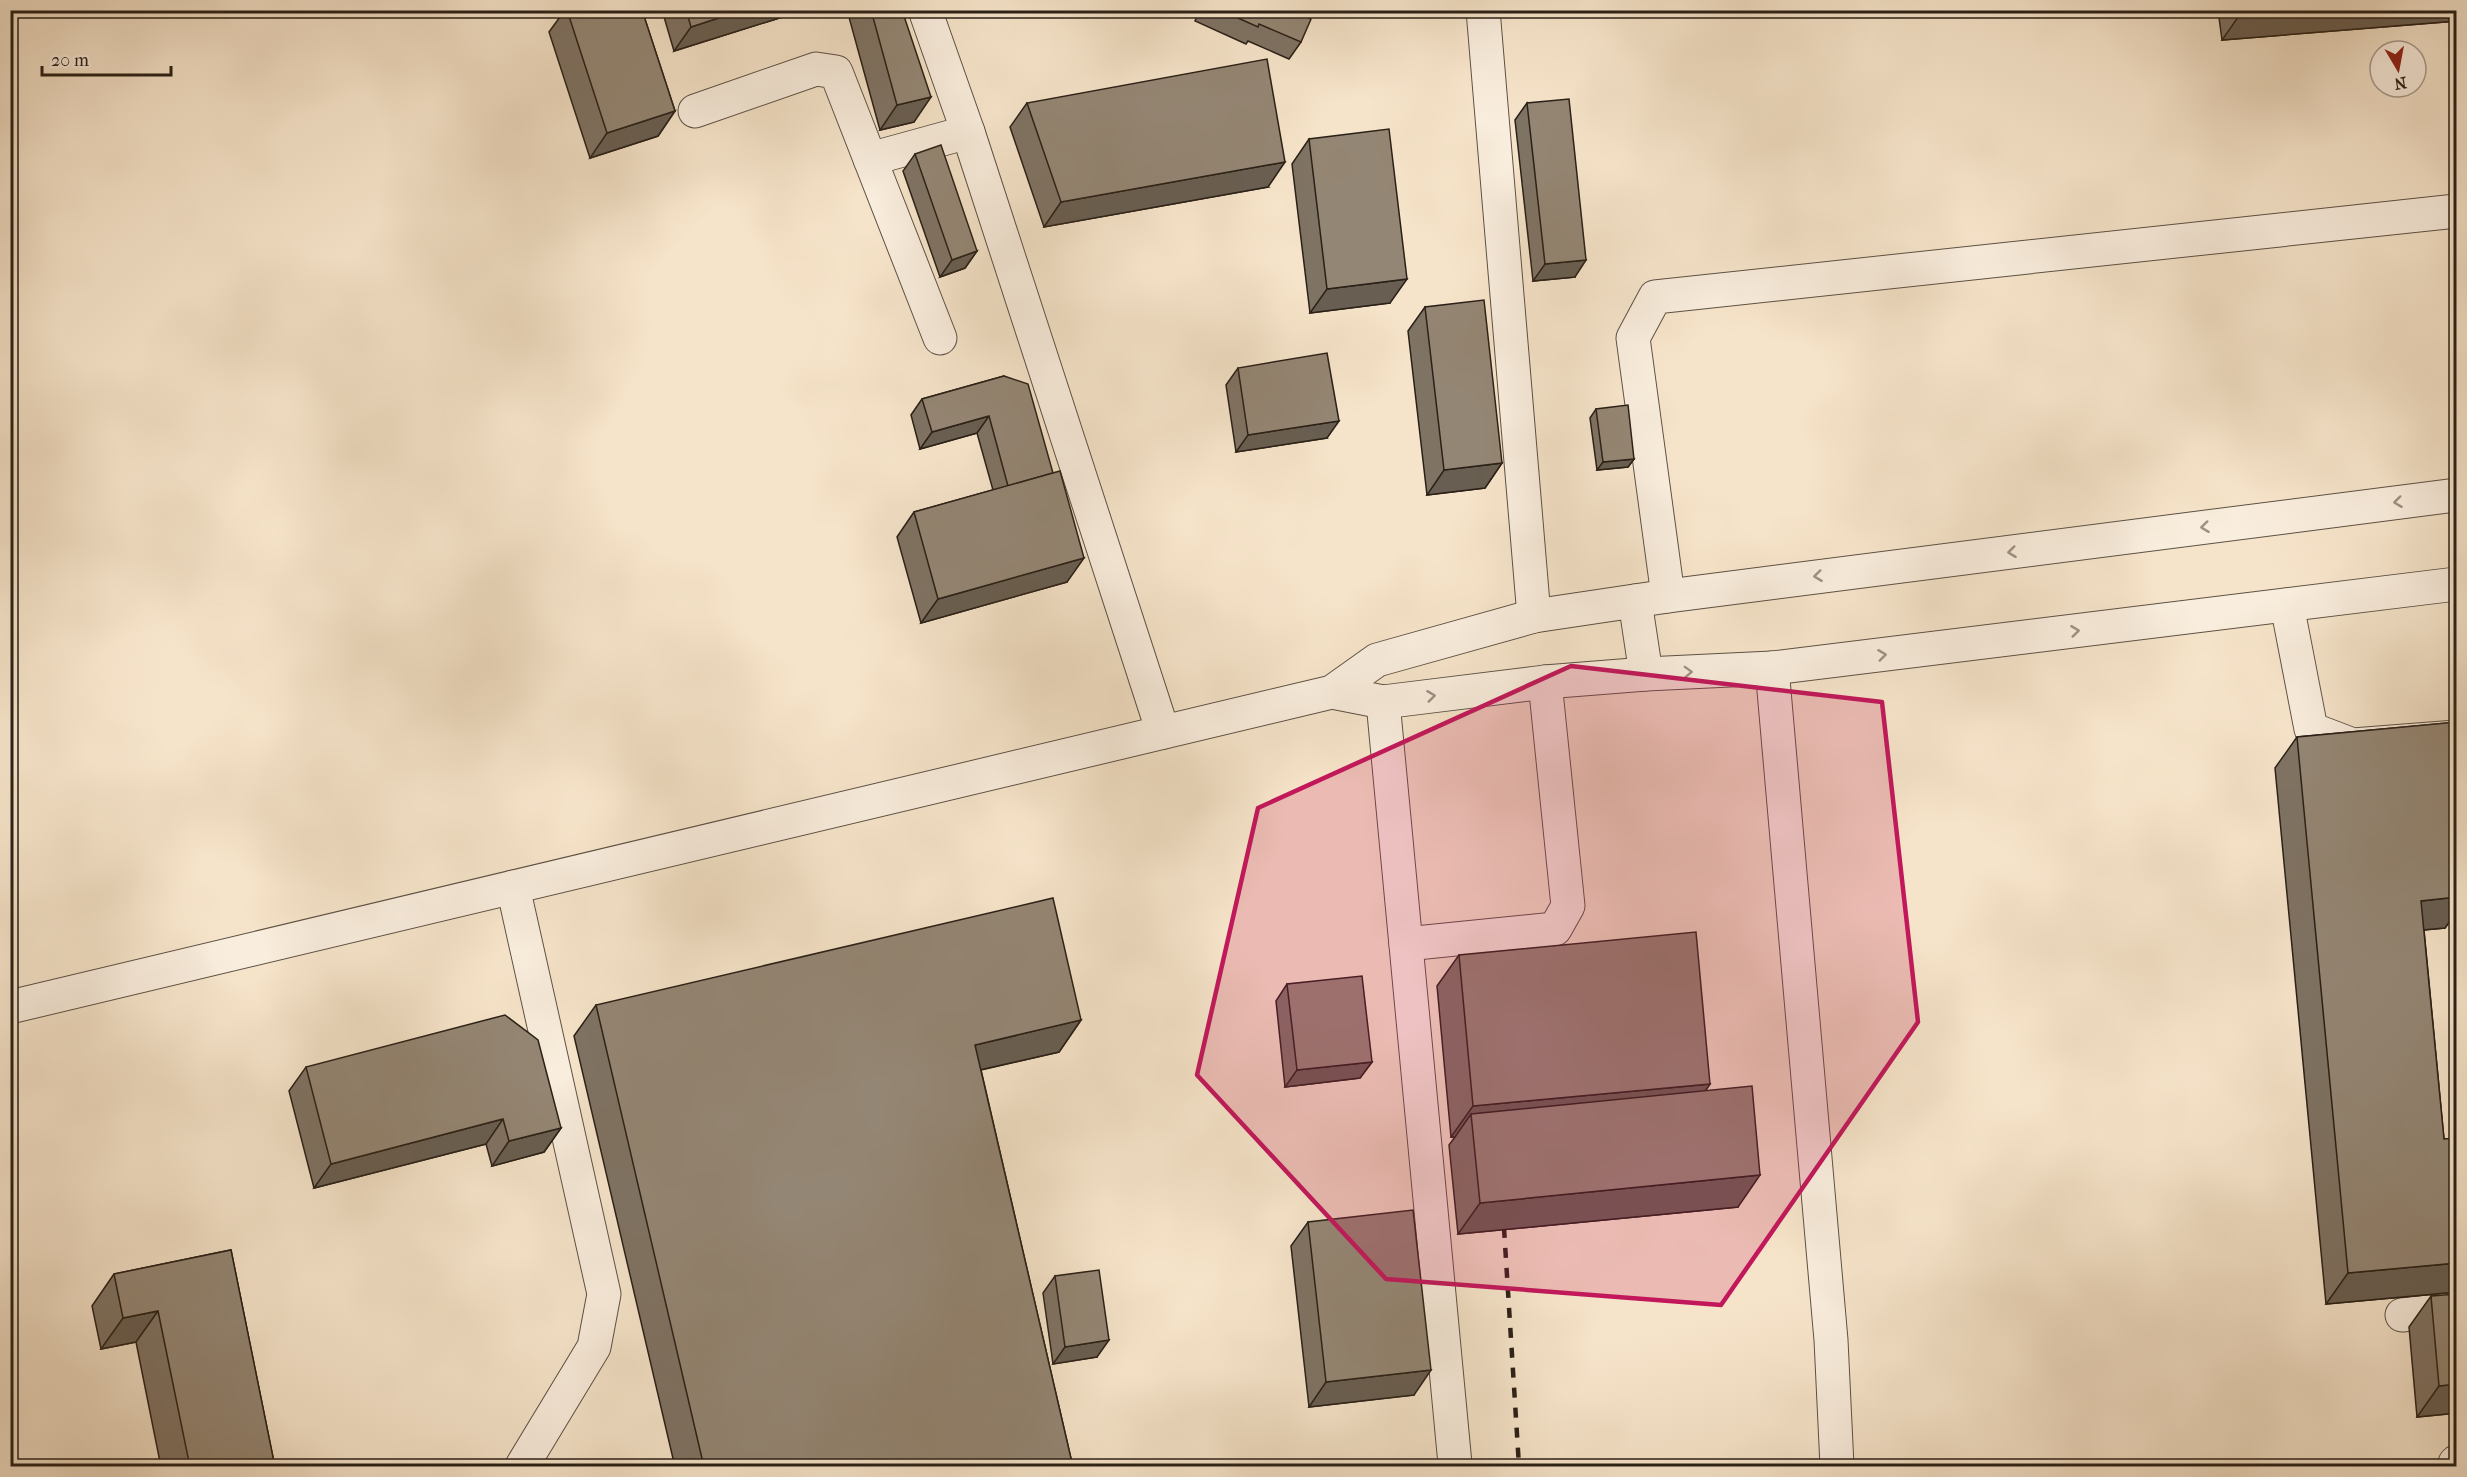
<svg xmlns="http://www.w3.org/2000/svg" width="2467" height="1477" font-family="'IM FELL French Canon',serif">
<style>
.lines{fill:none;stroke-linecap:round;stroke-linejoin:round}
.minor-casing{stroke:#5d5144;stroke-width:35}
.minor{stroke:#f9eddd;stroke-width:33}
.rail{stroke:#2a2017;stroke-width:4.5;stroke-dasharray:10 10;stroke-linecap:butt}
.wall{fill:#7f7364;stroke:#2a2017;stroke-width:1.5}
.shaded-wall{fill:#685e51;stroke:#2a2017;stroke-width:1.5}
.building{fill:#948674;stroke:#2a2017;stroke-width:1.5}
.oneway{stroke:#9c9184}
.marked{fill:#c2185b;fill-opacity:0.2;stroke:#c2185b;stroke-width:4.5;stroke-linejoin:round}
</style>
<rect width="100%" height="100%" fill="#f6e4ca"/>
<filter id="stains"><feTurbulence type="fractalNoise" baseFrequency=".00333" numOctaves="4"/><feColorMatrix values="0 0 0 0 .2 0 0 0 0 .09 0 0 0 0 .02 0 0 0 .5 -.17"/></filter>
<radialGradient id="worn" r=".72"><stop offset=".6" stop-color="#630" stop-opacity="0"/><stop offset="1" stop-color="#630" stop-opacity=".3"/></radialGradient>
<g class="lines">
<g class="minor-casing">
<g id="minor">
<path d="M925,10L968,132L1163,732"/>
<path d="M1483,10L1534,616"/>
<path d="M695,111L816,69L836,72L940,338"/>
<path d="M870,159L968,132"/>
<path d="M1668,596L1633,338L1655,297L2456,211"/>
<path d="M1635,601L1646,674"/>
<path d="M2287,605L2311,729L2353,745L2456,737"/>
<path d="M1772,668L1831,1340L1837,1466"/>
<path d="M1332,692L1383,702L1545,682L1646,674L1772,668L2456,584"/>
<path d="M1383,702L1455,1464"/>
<path d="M513,887L604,1294L594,1347L522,1466"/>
<path d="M1406,944L1555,929L1568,906L1545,682"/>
<path d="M10,1007L1332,692L1377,660L1534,616L1668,596L2456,495"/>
<path d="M2402,1315L2456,1309"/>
<path d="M2455,1463L2456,1462"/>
</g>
</g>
<use href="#minor" class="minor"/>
<path class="rail" d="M1504,1228L1519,1466"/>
</g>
<g class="wall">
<path d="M565,10H642L675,111L658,136L590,158L549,32Z"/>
<path d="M662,10H805L674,51Z"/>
<path d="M847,10H902L914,122L880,130Z"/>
<path d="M1200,10H1292L1301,42L1289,59L1248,41L1246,44L1195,21Z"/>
<path d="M2218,10H2457V21L2222,40Z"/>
<path d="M1027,103L1268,187L1044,227L1010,127Z"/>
<path d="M1527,103L1575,277L1533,281L1515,120Z"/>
<path d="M1309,139L1390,303L1310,313L1292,164Z"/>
<path d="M915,154L977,251L965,268L940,277L903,171Z"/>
<path d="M1425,307L1502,463L1485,488L1427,495L1408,331Z"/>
<path d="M1238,368L1327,438L1236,452L1226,385Z"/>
<path d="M1004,376L1067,582L921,623L897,537L914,512L993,490L977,433L920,449L911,415L922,399Z"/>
<path d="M1596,409L1634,459L1628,467L1597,470L1590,418Z"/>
<path d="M2457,722V911L2445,928L2424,930L2444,1139L2457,1138V1292L2326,1304L2275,768L2297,737Z"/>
<path d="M1459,955L1710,1084L1705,1091L1738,1207L1458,1234L1449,1145L1455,1137H1451L1437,986Z"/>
<path d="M1287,984L1372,1062L1360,1078L1285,1087L1276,1001Z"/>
<path d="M596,1005L1081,1020L1059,1052L981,1070L1073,1467H675L574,1036Z"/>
<path d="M306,1067L561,1128L544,1152L492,1166L486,1144L314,1188L289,1091Z"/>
<path d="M1308,1222L1414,1395L1309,1407L1291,1246Z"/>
<path d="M231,1250L275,1467H161L136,1342L101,1349L92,1306L114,1274Z"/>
<path d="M1055,1276L1097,1357L1053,1364L1043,1293Z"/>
<path d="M2431,1296L2457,1413L2417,1417L2409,1327Z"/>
</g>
<g class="shaded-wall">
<path d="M743,10H805L674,51L691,27Z"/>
<path d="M2243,10H2457V21L2222,40Z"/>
<path d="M931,97L914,122L880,130L897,105Z"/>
<path d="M675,111L658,136L590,158L607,133Z"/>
<path d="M1285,162L1268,187L1044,227L1061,202Z"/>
<path d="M977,251L965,268L940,277L952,260Z"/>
<path d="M1586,260L1575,277L1533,281L1545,264Z"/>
<path d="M1407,279L1390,303L1310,313L1327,289Z"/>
<path d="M989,416L977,433L920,449L932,432Z"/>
<path d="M1339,421L1327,438L1236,452L1248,435Z"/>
<path d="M1634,459L1628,467L1597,470L1603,462Z"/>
<path d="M1502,463L1485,488L1427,495L1444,470Z"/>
<path d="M1084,558L1067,582L921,623L938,599Z"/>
<path d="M2457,897V911L2445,928L2399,932L2421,901Z"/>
<path d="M1081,1020L1059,1052L953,1076L975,1045Z"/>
<path d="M1372,1062L1360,1078L1285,1087L1297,1070Z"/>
<path d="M1710,1084L1688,1116L1471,1114L1455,1137H1451L1473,1106Z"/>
<path d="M503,1119L486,1144L314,1188L331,1164Z"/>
<path d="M561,1128L544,1152L492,1166L509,1141Z"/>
<path d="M1760,1175L1738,1207L1458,1234L1480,1203Z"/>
<path d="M2457,1263V1292L2326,1304L2348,1273Z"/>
<path d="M158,1311L136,1342L101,1349L123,1318Z"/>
<path d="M1109,1340L1097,1357L1053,1364L1065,1347Z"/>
<path d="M1431,1370L1414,1395L1309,1407L1326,1382Z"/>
<path d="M2457,1384V1413L2417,1417L2439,1386Z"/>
</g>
<g class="building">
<path d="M567,10H642L675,111L607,133Z"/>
<path d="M686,10H743L691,27Z"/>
<path d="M871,10H902L931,97L897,105Z"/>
<path d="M1220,10H1292L1311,19L1301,42L1259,24L1258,27Z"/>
<path d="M1267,59L1285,162L1061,202L1027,103Z"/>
<path d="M1569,99L1586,260L1545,264L1527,103Z"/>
<path d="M1389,129L1407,279L1327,289L1309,139Z"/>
<path d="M941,145L977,251L952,260L915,154Z"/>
<path d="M1484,300L1502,463L1444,470L1425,307Z"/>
<path d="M1327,353L1339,421L1248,435L1238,368Z"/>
<path d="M1004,376L1028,384L1053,473L1008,486L989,416L932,432L922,399Z"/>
<path d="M1628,405L1634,459L1603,462L1596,409Z"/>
<path d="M1060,471L1084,558L938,599L914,512Z"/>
<path d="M2457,722V897L2421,901L2444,1139L2457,1138V1263L2348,1273L2297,737Z"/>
<path d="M1053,898L1081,1020L975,1045L1073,1467H704L596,1005Z"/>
<path d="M1696,932L1710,1084L1473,1106L1459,955Z"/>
<path d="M1362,976L1372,1062L1297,1070L1287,984Z"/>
<path d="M505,1015L538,1040L561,1128L509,1141L503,1119L331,1164L306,1067Z"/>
<path d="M1752,1086L1760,1175L1480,1203L1471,1114Z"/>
<path d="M1413,1210L1431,1370L1326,1382L1308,1222Z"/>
<path d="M231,1250L275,1467H190L158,1311L123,1318L114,1274Z"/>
<path d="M1099,1270L1109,1340L1065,1347L1055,1276Z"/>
<path d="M2457,1294V1384L2439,1386L2431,1296Z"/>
</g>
<defs><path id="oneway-chevron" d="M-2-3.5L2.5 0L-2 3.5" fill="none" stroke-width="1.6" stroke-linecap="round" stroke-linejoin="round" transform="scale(1.5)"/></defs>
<g class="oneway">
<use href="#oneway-chevron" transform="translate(2398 502) rotate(173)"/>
<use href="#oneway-chevron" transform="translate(2205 527) rotate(173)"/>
<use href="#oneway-chevron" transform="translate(2012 552) rotate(173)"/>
<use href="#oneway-chevron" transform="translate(1818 576) rotate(173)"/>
<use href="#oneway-chevron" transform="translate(2075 631) rotate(-7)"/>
<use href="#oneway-chevron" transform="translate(1882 655) rotate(-7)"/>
<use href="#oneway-chevron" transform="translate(1688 672) rotate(-2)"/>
<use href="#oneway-chevron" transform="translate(1431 696) rotate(-7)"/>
</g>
<path class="marked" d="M1571,666L1882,702L1918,1022L1721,1305L1386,1279L1197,1075L1258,808Z"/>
<rect width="2467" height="1477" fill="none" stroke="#f6e4ca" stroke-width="36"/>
<rect x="12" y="12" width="2443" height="1453" fill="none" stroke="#2a2017" stroke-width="3"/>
<rect x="18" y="18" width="2431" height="1441" fill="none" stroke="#2a2017" stroke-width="1.5"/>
<g transform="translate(2398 69) rotate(170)"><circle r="28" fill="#f9eddd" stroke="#a69b8e" stroke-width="1.5"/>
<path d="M0-4.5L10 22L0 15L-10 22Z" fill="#8f2418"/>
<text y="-9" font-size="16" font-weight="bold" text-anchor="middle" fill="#2a2017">N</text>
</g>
<path d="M42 66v9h129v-9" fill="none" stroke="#2a2017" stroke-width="3"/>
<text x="51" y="66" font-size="18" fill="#2a2017" stroke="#f9eddd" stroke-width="4.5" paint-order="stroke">20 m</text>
<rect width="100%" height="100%" filter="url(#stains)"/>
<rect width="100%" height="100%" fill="url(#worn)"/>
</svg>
